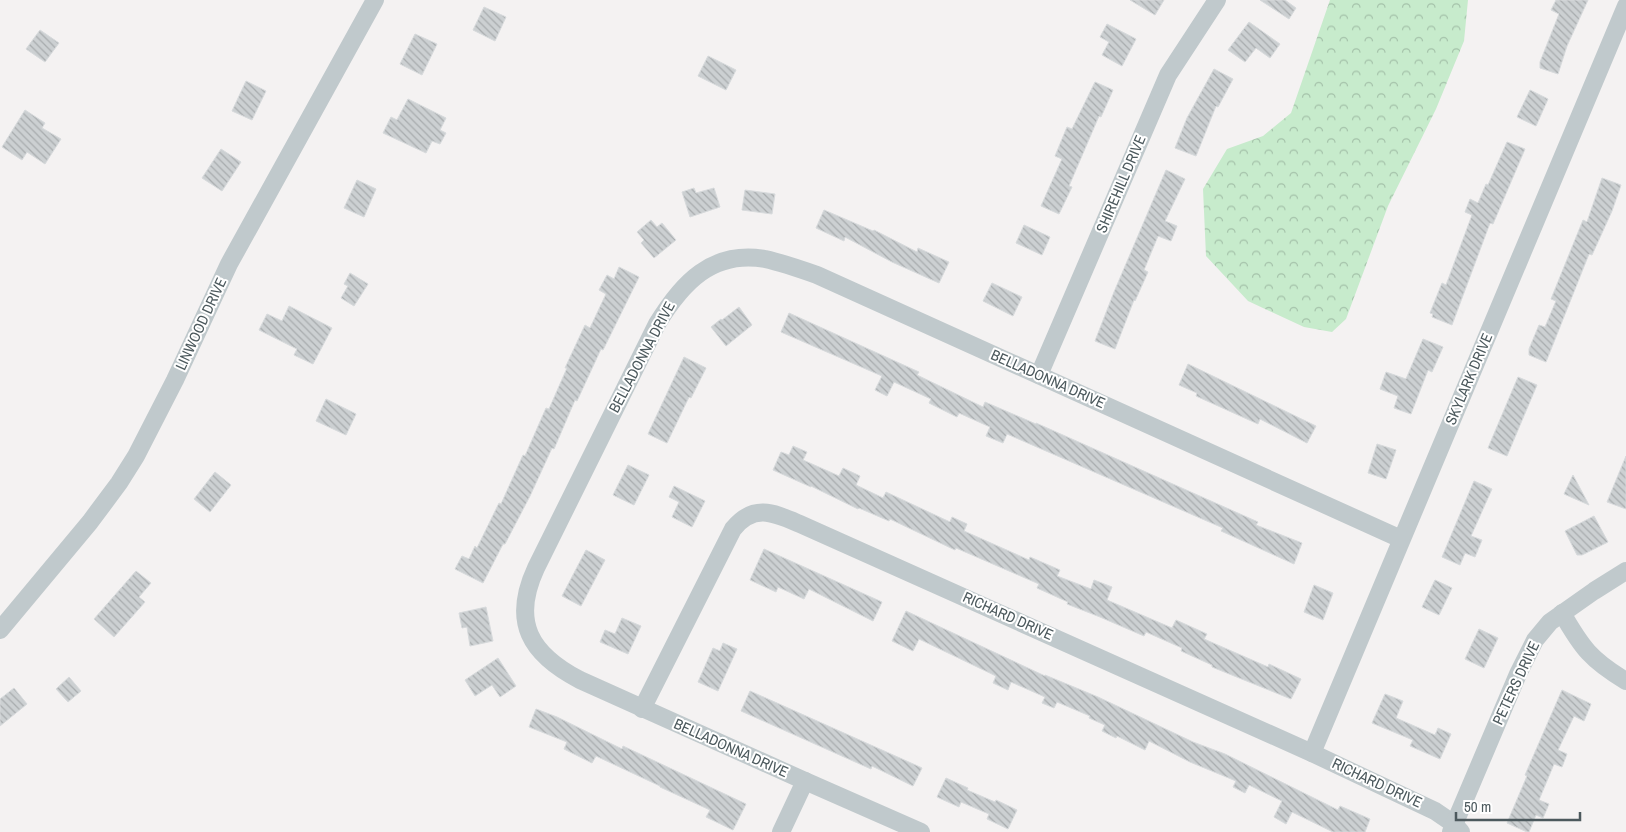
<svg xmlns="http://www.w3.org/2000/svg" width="1626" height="832" font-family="'Archivo Narrow',sans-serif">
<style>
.forest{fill:url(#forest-crowns)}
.building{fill:url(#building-back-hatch);stroke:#d7dadc}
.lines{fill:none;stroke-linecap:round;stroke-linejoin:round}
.minor{stroke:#c0c9cc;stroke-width:18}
.labels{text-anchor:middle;stroke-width:4;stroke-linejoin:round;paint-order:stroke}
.street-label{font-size:15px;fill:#4c595d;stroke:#fff}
</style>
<defs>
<pattern id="forest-crowns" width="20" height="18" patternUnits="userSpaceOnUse" patternTransform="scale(1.25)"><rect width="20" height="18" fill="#c7ebcc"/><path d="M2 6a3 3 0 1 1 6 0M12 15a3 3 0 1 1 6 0" fill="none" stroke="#a4c1a9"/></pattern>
<pattern id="building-back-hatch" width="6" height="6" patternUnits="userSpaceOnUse" patternTransform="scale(1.25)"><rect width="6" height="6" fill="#ccd0d2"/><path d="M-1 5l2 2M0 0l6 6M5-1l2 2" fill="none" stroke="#a8acae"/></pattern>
</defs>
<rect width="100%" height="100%" fill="#f4f2f2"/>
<path class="forest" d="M1330,0H1468L1464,41L1436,109L1388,206L1346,319L1332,332L1304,327L1248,301L1206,256L1203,189L1227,149L1263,136L1291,113Z"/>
<g class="building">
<path d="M1130,0H1164L1155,15Z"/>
<path d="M1260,0H1285L1296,8L1289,19Z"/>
<path d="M1556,0H1588L1567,46L1558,74L1540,68V62L1559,14L1551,10Z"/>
<path d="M484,7L506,17L495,41L473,30Z"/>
<path d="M1249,22L1280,44L1270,58L1256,48L1245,62L1228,50Z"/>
<path d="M1107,24L1136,39L1122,66L1102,55L1109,42L1100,37Z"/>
<path d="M40,30L59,43L45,62L26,49Z"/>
<path d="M415,34L437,44L422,75L400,64Z"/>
<path d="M708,56L736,70L726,90L698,76Z"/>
<path d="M1214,69L1233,79L1218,107L1216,106L1196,156L1175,148L1187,118Z"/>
<path d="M246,81L266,91L252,120L232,111Z"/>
<path d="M1095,82L1113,90L1101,117L1099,116L1069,186L1072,187L1059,214L1041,206L1062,159L1055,156L1067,127L1072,129Z"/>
<path d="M1530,90L1548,99L1536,126L1517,117Z"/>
<path d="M408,99L446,118L440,130L446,133L440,144L432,141L426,153L383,133L391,117L397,120Z"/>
<path d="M25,110L45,123L42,128L61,139L45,164L27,152L22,160L2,147Z"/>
<path d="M1507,142L1525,149L1493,224L1490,223L1452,325L1432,317L1433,314L1430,313L1442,283L1446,285L1472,215L1465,212L1470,199L1478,203L1486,184L1488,185Z"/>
<path d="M221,149L241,162L222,191L202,178Z"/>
<path d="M1166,170L1185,179L1165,221L1177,226L1171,241L1158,236L1144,270L1148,272L1135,301L1134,300L1115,349L1095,341L1114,292Z"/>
<path d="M1602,178L1621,185L1612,211L1592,255L1589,254L1546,362L1529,355V349L1539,325L1545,327L1556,301L1551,299L1583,220L1587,222Z"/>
<path d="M357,180L376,189L364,217L344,208Z"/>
<path d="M694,188L696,193L714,188L720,207L690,217L682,192Z"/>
<path d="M745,190L775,194L772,214L742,210Z"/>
<path d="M824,210L873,231L874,230L917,252L918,248L949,262L939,283L892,262L845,237L844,241L816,228Z"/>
<path d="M651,220L657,227L662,223L676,240L654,258L641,243L644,240L637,232Z"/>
<path d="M1024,225L1050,237L1042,255L1016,243Z"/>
<path d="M619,267L639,277L603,350L601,349L577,401L575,400L554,449L552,448L530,496L505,544H503L483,583L455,569L462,556L469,559L475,546L477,548L499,503L501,504L523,455L525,456L546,408L549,409L567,368H565L585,325L590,328L606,294L599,290L607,275L614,279Z"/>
<path d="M350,273L368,284L354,306L341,298L348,286L344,284Z"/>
<path d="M992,283L1022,297L1013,316L983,301Z"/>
<path d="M289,306L332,328L313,364L294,355L297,349L259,330L267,314L282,321Z"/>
<path d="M739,307L752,325L726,346L711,327L721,319L722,320Z"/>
<path d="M789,313L919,372L917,375L983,407L985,402L1036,424V423L1258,522L1256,525L1302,543L1294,564L1221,531L1223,528L1007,434L1003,443L986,436L990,427L959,413L957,417L929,403L931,399L894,382L887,396L875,390L882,376L781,332Z"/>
<path d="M1423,339L1443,347L1432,372L1428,370L1411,414L1394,408L1398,396L1380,389L1386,372L1406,379Z"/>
<path d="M684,357L706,368L691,398L689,397L667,443L648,434Z"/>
<path d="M1188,364L1316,426L1307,443L1260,419L1258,424L1196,396L1197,393L1179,385Z"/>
<path d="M1518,377L1537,385L1507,456L1488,448Z"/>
<path d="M326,399L356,414L346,435L316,421Z"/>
<path d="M1377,444L1396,450L1386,479L1368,473Z"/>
<path d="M793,446L807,452L803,460L839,476L843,468L860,476L856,485L883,498L886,492L950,522L952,517L967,524L964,531L1029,560L1030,557L1060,570L1057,576L1091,589L1094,580L1112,587L1107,600L1172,628L1176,620L1207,634L1204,639L1268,667L1269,664L1301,679L1291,699L1212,667V665L1181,651L1182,648L1146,632L1144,636L1100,617L1067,604L1068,602L1037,588L1039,584L956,548L955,550L890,519L889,521L859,508L858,509L811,486V487L773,470L781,452L789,455Z"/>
<path d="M1626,456V509L1607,502Z"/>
<path d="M628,465L649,475L634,505L613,495Z"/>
<path d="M215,472L231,485L210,512L194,499Z"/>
<path d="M1573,475L1589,505L1564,494Z"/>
<path d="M1474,481L1492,489L1471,536L1482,540L1475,557L1465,553L1460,565L1442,557Z"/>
<path d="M674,486L705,501L692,527L672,517L679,502L669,497Z"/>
<path d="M1594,516L1608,542L1582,555H1577L1565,531Z"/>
<path d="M764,549L882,602L873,621L809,589L804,599L778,587L776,592L750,580Z"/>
<path d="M586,550L605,560L581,606L562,596Z"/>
<path d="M136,571L151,583L139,597L145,602L114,637L94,619Z"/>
<path d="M1435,580L1452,588L1439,615L1422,607Z"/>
<path d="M1314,585L1333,593L1323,620L1304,612Z"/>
<path d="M486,607L493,641L470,646L467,627L462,628L459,613Z"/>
<path d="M906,611L1045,676V675L1098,697L1193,742L1225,754L1338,810L1340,806L1370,819L1365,832H1333L1292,812L1286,824L1274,817L1282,801L1249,785L1245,793L1233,787L1236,781L1190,762L1149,741L1145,750L1117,736L1116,738L1102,731L1105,725L1089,718L1090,716L1057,702L1054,708L1042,703L1045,697L1011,682L1008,690L993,683L996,676L919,639L913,651L892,641Z"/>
<path d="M622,618L641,626L628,654L600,642L605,630L615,634Z"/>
<path d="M1479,629L1498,638L1484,668L1465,659Z"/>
<path d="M723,643L737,649L718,691L698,682L713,648L720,651Z"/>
<path d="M498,658L516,686L500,697L492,685L475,696L465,680Z"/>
<path d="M69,677L81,691L68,702L56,689Z"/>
<path d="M14,688L27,704L0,726V699Z"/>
<path d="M1562,690L1591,704L1584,721L1574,716L1558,750L1567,754L1562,767L1554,764L1539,800L1549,804L1543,818L1536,815L1529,832H1527L1507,823L1527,776L1525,775Z"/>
<path d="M750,691L920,767L922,768L913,786L872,766L871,769L741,711Z"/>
<path d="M1385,694L1403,701L1396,718L1435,735L1438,728L1451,734L1440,759L1410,746L1413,740L1372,723Z"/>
<path d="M536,709L557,717L622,749L623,746L746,804L733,830L706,817L710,810L660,787V786L596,756L592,763L564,749L567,742L529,727Z"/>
<path d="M946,778L968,788L967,790L995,802L996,800L1017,810L1008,829L987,819L989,814L961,802L959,807L937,797Z"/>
</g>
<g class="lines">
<g class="minor">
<path d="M1039,375L1168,75L1217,0"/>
<path d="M1562,613C1582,648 1591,660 1626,681"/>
<path d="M0,630L90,522L119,483L136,456L175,380L229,264L375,0"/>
<path d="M642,709L733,529C754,503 774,513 800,524L1312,753L1435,811L1454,824L1461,832"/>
<path d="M1312,753L1626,6"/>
<path d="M781,832L805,781"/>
<path d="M921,832L805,781L580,680C530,654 511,622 536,568L657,324C682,283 712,250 765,259C783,263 800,269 817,275L1401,539"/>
<path d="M1451,832L1518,674L1535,640L1550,622L1594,591L1626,571"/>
</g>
</g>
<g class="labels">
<g class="street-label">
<text transform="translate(1121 184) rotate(-67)" y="5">SHIREHILL DRIVE</text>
<text transform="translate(201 324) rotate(-65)" y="5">LINWOOD DRIVE</text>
<text transform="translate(642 357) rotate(-62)" y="5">BELLADONNA DRIVE</text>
<text transform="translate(1048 379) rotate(24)" y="5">BELLADONNA DRIVE</text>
<text transform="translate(1469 379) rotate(-67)" y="5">SKYLARK DRIVE</text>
<text transform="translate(1008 616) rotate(24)" y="5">RICHARD DRIVE</text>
<text transform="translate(1516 683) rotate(-65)" y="5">PETERS DRIVE</text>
<text transform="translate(731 748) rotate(24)" y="5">BELLADONNA DRIVE</text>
<text transform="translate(1377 783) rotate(25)" y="5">RICHARD DRIVE</text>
</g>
</g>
<path d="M1456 812v8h124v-8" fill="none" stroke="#4c595d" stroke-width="2.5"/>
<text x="1464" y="812" font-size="15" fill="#4c595d" stroke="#ffffff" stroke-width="4" paint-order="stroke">50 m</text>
</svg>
